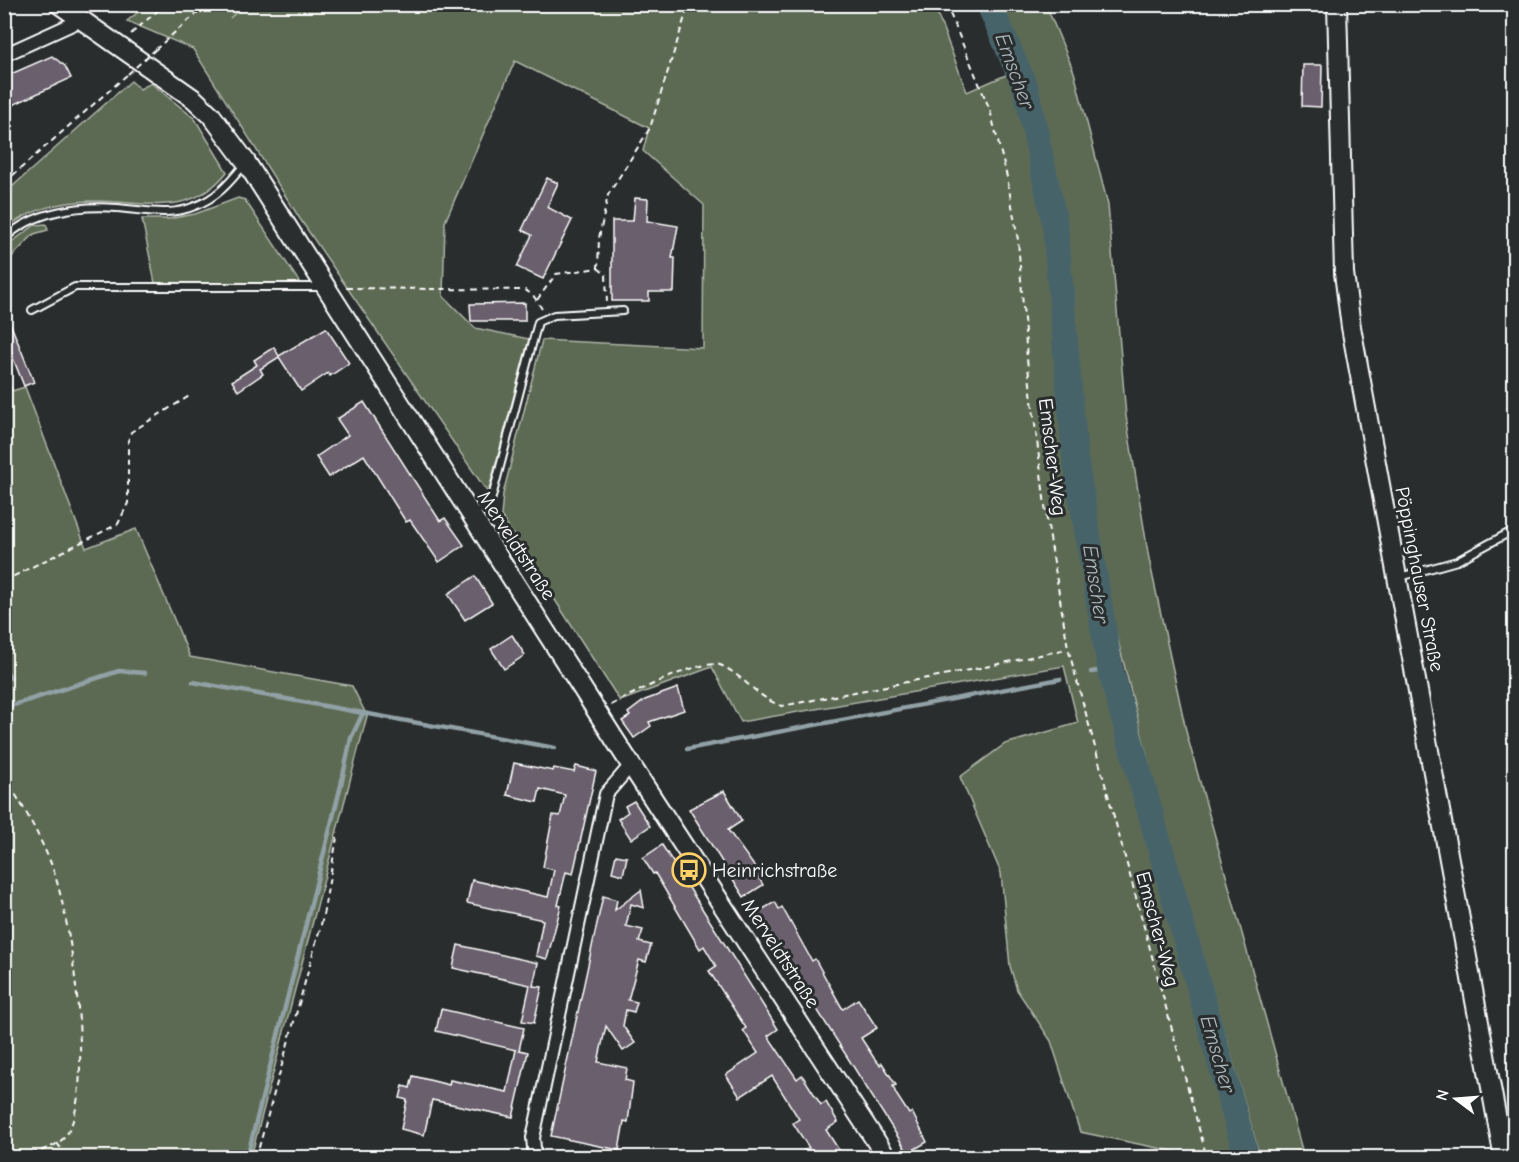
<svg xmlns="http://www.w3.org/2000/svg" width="1519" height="1162" font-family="'Comic Neue',sans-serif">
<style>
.green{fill:#5d6b53;stroke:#aeb5a9;stroke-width:1.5}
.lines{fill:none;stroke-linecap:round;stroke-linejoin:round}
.stream{stroke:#91a1a6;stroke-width:4.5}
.river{stroke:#47636b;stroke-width:26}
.building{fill:#695e6d;stroke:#fff;stroke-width:1.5}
.service-casing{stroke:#fff;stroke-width:10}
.minor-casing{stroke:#fff;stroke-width:16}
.secondary-casing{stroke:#fff;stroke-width:22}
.path{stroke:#fff;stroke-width:2;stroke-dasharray:6 4.5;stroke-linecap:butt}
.service{stroke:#2a2d2e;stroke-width:6}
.minor{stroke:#2a2d2e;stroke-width:12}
.secondary{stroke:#2a2d2e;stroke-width:18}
.path-bridge{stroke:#fff;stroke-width:2;stroke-dasharray:6 4.5;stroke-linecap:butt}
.labels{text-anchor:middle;stroke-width:6;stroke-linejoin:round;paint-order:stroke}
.street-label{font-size:20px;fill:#fff;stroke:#2a2d2e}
.poi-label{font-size:20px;fill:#fff;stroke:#2a2d2e;text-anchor:start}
.water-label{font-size:21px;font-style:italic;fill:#acb9bc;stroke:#2a2d2e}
</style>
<rect width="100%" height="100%" fill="#2a2d2e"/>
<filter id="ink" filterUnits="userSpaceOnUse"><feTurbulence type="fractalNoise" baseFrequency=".0167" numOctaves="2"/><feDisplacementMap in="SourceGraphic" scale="12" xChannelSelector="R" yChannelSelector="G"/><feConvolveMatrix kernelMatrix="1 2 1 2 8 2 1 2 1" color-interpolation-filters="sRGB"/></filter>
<g filter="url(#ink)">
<g class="green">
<path d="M147,5H244L230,18L246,4L934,5L967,92L1022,68L1018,103L1033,159L1045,232L1067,457L1083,569L1105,678L1237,1157H1188L1187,1155L1177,1152L1080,1132L1051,1041L1017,990L1010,966L1001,873L960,777L1005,744L1078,723L1064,666L741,722L712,667L620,701L501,516L503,494L542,340L703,348L704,205L643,151L649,128L515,61L445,222L443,296L475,328L529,339L488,493L300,219L193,49L127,21Z"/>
<path d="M999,5H1046L1074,72L1108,205L1126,416L1149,559L1187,735L1304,1157H1260L1159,803L1112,617L1086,455L1064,232L1045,132L1031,81Z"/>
<path d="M131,81L140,89L151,83L195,119L227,172C190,219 144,201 95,201C63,201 30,209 5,229V193Z"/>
<path d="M238,198L245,200L300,283L294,285L155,283L142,219H168L195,214Z"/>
<path d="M46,224L48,230L34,234L5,264V247L35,225Z"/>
<path d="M5,370L12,391L25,387L86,548L136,529L190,657L352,686L367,716L251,1157H5Z"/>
</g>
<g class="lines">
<g class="stream">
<path d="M4,669L11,678"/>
<path d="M1091,672L1110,669"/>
<path d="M193,682L555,748"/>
<path d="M4,708L119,671L145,673"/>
<path d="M687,749L1060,679"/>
<path d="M247,1158L341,785L351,738L362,715"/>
</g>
<path class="river" d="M989,4L1026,89L1055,224L1075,457L1110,669L1247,1158"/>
</g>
<g class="building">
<path d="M52,56L65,66L71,78L4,109V77Z"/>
<path d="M1303,65H1322L1321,107L1302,106Z"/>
<path d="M547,178L558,183L547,207L572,220L543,279L517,267L532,235L522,230Z"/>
<path d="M635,198L648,199L647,221L678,226L672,258H675L674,292H649V301H612V221H633Z"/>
<path d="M525,303V321H471L470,304Z"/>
<path d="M4,308L34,382L24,386L4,335Z"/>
<path d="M326,328L349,363L330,376L328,373L301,391L279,357L260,369L263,374L238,391L232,381L257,365L254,360L274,347L279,356Z"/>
<path d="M364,402L440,521L445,518L464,545L439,562L410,520L406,522L364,455L329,477L316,457L348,435L337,419Z"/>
<path d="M475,576L492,603L465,620L448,594Z"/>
<path d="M512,635L525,655L504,669L491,649Z"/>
<path d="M678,688L684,710L649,722L651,726L634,738L622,721L630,716L628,713L645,700Z"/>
<path d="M514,763L553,771L554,768L574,772L576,766L596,771L573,874L566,872L558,905L561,906L547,959L536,956L543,920L467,903L472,880L548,897L554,870L543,867L553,815L560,816L565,795L540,789L537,802L507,795Z"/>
<path d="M724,791L742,821L728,830L762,877L759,878L763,885L744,897L689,809Z"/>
<path d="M634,801L650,826L631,839L618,819L628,812L625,806Z"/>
<path d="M662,845L778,1029L768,1036L797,1079L802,1075L821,1105L826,1102L838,1122L826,1130L844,1158H793L809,1148L793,1123L799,1119L772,1076L740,1097L726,1075L758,1053L743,1030L746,1028L709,971L716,966L704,946L700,949L655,873L653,874L643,858Z"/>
<path d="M616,855L627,857L623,875L612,872Z"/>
<path d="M641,890L644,908L631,904L626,926L643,930L639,942L651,945L646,962L639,960L628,1000L637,1002L634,1012L626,1010L623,1026L635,1043L623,1051L606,1026L598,1062L627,1068L625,1080L633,1082L628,1122L624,1121L619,1150L551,1136L603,896L617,900L615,910Z"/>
<path d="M775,902L779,909L782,907L812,961L815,959L841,1006L843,1009L858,999L877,1028L861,1038L874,1058L880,1065L882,1063L896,1085L893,1086L896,1094L909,1114L912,1112L927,1142L908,1153L756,913Z"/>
<path d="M458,945L538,963L533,986L542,987L534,1023L522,1021L530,985L453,968Z"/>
<path d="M441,1009L524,1028L519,1050L528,1052L513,1117L432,1100L424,1135L401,1129L407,1100L400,1098L403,1086L410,1088L413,1076L449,1085L450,1080L507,1092L516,1050L436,1031Z"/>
</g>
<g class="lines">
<g class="service-casing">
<g id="service">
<path d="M4,239C33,211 79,205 117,208C144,210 170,217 195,206C217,198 230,182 244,165"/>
<path d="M32,310L75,287H324"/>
<path d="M474,514L491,501L538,322L554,315L623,311"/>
<path d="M1400,577L1457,561L1514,530"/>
</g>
</g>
<g class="minor-casing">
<g id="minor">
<path d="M4,55L81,20"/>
<path d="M535,1158L533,1138L606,794L631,765"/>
</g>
</g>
<g class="secondary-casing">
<g id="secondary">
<path d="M59,4L194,99L211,115L246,162L631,765L887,1158"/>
<path d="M1337,4L1344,273L1351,327L1504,1158"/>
</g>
</g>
<g class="path">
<path d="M946,4L990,110L1007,177L1018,240L1027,359L1046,514L1068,648L1207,1158"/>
<path d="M131,34L165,4"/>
<path d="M155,50L207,4"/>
<path d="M4,183L128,74"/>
<path d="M598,268L606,275L607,304"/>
<path d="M346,288L525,290L533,295L542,309"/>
<path d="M537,300L556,274L598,268L599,238L608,195L650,128L689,4"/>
<path d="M4,581L118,524L128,503V441L131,432L191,395"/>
<path d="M611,705C630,695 701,658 720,665C742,674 757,698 782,706L990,666L1067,649"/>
<path d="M4,777C22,803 37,831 50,861C71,912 96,1087 67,1134C55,1152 24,1154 4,1157"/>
<path d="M57,1143L68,1158"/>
<path d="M256,1158L322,921L338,832"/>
<path d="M320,1158L377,1153"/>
</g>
<use href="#service" class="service"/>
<use href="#minor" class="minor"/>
<use href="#secondary" class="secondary"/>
<path class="path-bridge" d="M128,74L155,50"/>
</g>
</g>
<defs>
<g id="bus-ring" transform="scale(1.725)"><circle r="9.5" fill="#2a2d2e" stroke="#ffd166" stroke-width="1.5"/><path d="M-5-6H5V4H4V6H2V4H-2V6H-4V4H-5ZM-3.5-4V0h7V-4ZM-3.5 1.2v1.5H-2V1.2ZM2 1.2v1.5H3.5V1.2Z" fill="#ffd166"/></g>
</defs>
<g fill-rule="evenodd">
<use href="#bus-ring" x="689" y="870"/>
</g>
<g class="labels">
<g class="street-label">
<text transform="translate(1053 457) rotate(83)" y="7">Emscher-Weg</text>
<text transform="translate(517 545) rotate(57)" y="7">Merveldtstraße</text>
<text transform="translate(1420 579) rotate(79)" y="7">Pöppinghauser Straße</text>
<text transform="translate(1158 929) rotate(75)" y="7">Emscher-Weg</text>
<text transform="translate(781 953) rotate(57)" y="7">Merveldtstraße</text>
</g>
<g class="poi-label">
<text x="712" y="877">Heinrichstraße</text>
</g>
<g class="water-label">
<text transform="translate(1015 71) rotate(70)" y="7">Emscher</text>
<text transform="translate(1096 584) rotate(81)" y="7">Emscher</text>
<text transform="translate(1218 1054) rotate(74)" y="7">Emscher</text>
</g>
</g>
<rect width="1519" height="1162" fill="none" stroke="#2a2d2e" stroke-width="24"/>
<rect x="12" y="12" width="1495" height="1138" fill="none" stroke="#fff" stroke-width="2" filter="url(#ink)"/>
<g transform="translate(1456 1099) rotate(286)" stroke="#2a2d2e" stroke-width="4.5" paint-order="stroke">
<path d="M0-4.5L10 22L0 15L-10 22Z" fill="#ffffff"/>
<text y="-9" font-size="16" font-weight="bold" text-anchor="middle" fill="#ffffff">N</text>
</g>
</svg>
